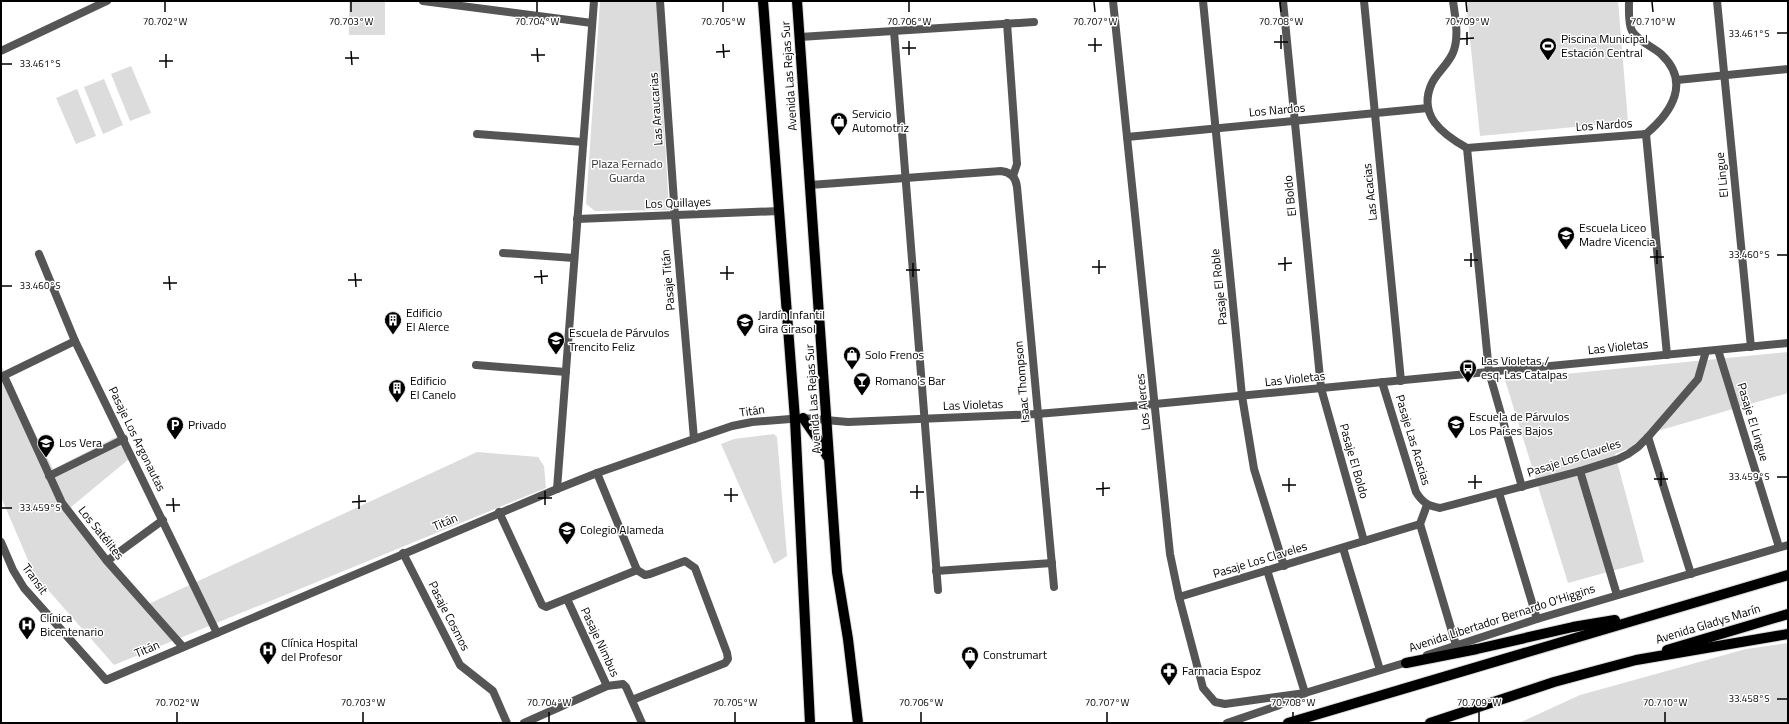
<svg xmlns="http://www.w3.org/2000/svg" width="1789" height="724" font-family="'Titillium Web',sans-serif">
<style>
.green{fill:#dcdcdc}
.lines{fill:none;stroke-linecap:round;stroke-linejoin:round}
.primary-casing{stroke:#dbdbdb;stroke-width:12}
.minor{stroke:#555;stroke-width:8}
.primary{stroke:#000;stroke-width:10}
.ticks{fill:none;stroke:#000;stroke-width:1.5}
.labels{text-anchor:middle;stroke-width:3;stroke-linejoin:round;paint-order:stroke}
.poi-label{font-size:12px;fill:#000;stroke:#fff;text-anchor:start}
.street-label{font-size:12px;fill:#000;stroke:#fff}
.park-label{font-size:12px;fill:#333;stroke:#fff}
.ticks-label{font-size:10px;text-anchor:middle;fill:#000;stroke:#fff;stroke-width:3;stroke-linejoin:round;paint-order:stroke}
</style>
<rect width="100%" height="100%" fill="#fff"/>
<g class="green">
<rect x="349" y="1" width="36" height="34"/>
<path d="M600,1H657L669,210L595,211L586,204Z"/>
<path d="M1466,1H1618L1628,122L1480,136Z"/>
<path d="M131,66L151,113L130,121L111,74Z"/>
<path d="M104,79L123,125L103,134L84,87Z"/>
<path d="M77,89L96,136L76,144L56,98Z"/>
<path d="M1788,352V393L1661,430L1643,438L1630,448L1615,454L1644,562L1568,583L1505,380Z"/>
<path d="M1,365L53,469L118,436L129,459L71,507L84,529L142,607L477,452L538,457L544,466L546,488L114,665L34,574L1,497Z"/>
<path d="M774,434L777,437L787,556L774,564L721,444L734,439Z"/>
<path d="M1788,643V723H1519L1580,695L1746,649Z"/>
</g>
<g class="lines">
<g class="primary-casing">
<g id="primary">
<path d="M763,1L795,419L810,723"/>
<path d="M797,1L837,572L848,639L858,723"/>
<path d="M803,418L817,438L827,456"/>
<path d="M1667,650L1788,614"/>
<path d="M1406,663L1477,649L1573,627L1615,620"/>
<path d="M1288,723L1788,575"/>
<path d="M1430,723L1554,682L1636,660L1788,634"/>
</g>
</g>
<g class="minor">
<path d="M423,1L592,23"/>
<path d="M660,1L675,216L694,439"/>
<path d="M1113,1L1170,554L1179,597L1203,688L1215,702L1225,704L1305,693"/>
<path d="M1203,1L1242,396L1254,469L1284,566"/>
<path d="M1283,1L1321,388L1364,541"/>
<path d="M1364,1L1401,381"/>
<path d="M1453,1C1455,16 1459,35 1454,50C1450,63 1438,71 1432,83C1417,115 1442,134 1467,148"/>
<path d="M1629,1C1629,10 1628,24 1632,31C1639,42 1652,46 1661,54C1691,82 1672,112 1646,134"/>
<path d="M1717,1L1751,347"/>
<path d="M1007,23L1017,164L1013,176"/>
<path d="M894,31L938,590"/>
<path d="M800,37L1034,22"/>
<path d="M1,51L107,1"/>
<path d="M1677,80L1788,69"/>
<path d="M477,134L583,142"/>
<path d="M1646,134L1667,355"/>
<path d="M1127,137L1428,108"/>
<path d="M1467,148L1489,372L1522,487"/>
<path d="M1467,148L1646,134"/>
<path d="M810,185L1001,171C1010,172 1016,177 1017,187L1054,587"/>
<path d="M577,219L779,211"/>
<path d="M503,253L574,258"/>
<path d="M39,254L75,341L217,633"/>
<path d="M1718,350L1779,547"/>
<path d="M476,365L566,372"/>
<path d="M4,376L62,503L107,561L183,647"/>
<path d="M1,377L75,341"/>
<path d="M1382,382L1416,492C1422,502 1428,506 1440,508L1580,471L1618,459L1628,454L1638,447L1648,437L1698,379L1706,351"/>
<path d="M1648,437L1691,574"/>
<path d="M1580,471L1617,595"/>
<path d="M597,473L637,570"/>
<path d="M49,476L124,439"/>
<path d="M557,489L594,1"/>
<path d="M1499,493L1537,619"/>
<path d="M499,512L542,605L546,607L637,570"/>
<path d="M1420,524L1456,645"/>
<path d="M1420,524L1427,505"/>
<path d="M1,542L13,570L24,588L106,680L557,489L597,473L694,439L732,426L752,422L803,418L848,422L1037,414L1155,404L1788,343"/>
<path d="M1343,548L1380,670"/>
<path d="M403,553L460,665L493,691L507,723"/>
<path d="M107,561L163,520"/>
<path d="M1267,570L1305,693"/>
<path d="M936,571L1052,563"/>
<path d="M1179,597L1420,524"/>
<path d="M567,599L607,686L623,684L626,687L642,723"/>
<path d="M1427,655L1537,619L1788,545"/>
<path d="M632,700L725,663L728,659L727,653L695,568L685,561L650,574L645,575L637,570"/>
<path d="M524,723L607,686"/>
<path d="M1227,723L1277,706L1305,693L1411,661"/>
</g>
<use href="#primary" class="primary"/>
</g>
<path class="ticks" d="M165,2V12M351,2V12M537,2V12M723,2V12M909,2V12M1094,2L1095,12M1280,2L1281,12M1466,2L1467,12M1652,2L1653,12M1467,32V45M1777,33H1787M1281,35V49M1095,38V52M1460,39L1474,38M909,41V55M1274,42H1288M723,44L724,58M1088,45H1102M537,48L538,62M902,48H916M351,51L352,65M716,52L730,51M166,54V68M531,55H545M345,58H359M159,61H173M2,64H12M1657,250V264M1471,253V267M1777,255H1787M1285,257V271M1650,257H1664M1099,260V274M1464,260H1478M913,263V277M1278,264L1292,263M727,266V280M1092,267H1106M541,270L542,284M906,270H920M355,273L356,287M720,273H734M169,276L170,290M534,277L548,276M348,280H362M163,283H177M2,286H12M1661,472V486M1475,475V489M1777,477H1787M1289,478V492M1654,479H1668M1103,482V496M1468,482H1482M917,485V499M1282,485H1296M731,488V502M1096,489L1110,488M545,491V505M910,492H924M359,495V509M724,495H738M173,498L174,512M538,498H552M352,502L366,501M166,505H180M2,508H12M1777,699H1787M177,712V722M363,712V722M549,712V722M735,712V722M921,712V722M1107,712V722M1293,712V722M1479,712V722M1665,712V722"/>
<defs>
<g id="stadium-pin" transform="scale(0.9)"><path d="M0 17L-7.5 6A9.5 9.5 0 1 1 7.5 6Z" fill="#000" stroke="#fff"/><path d="M0-5a6.5 5 0 1 0 0 10a6.5 5 0 1 0 0-10ZM-3.5-1.8h7v3.6h-7Z" fill="#fff"/></g>
<g id="shop-pin" transform="scale(0.9)"><path d="M0 17L-7.5 6A9.5 9.5 0 1 1 7.5 6Z" fill="#000" stroke="#fff"/><path d="M-5-2.5h2.3a2.7 3.5 0 0 1 5.4 0H5L5.5 6h-11ZM-1.5-2.5h3a1.5 2.3 0 0 0-3 0Z" fill="#fff"/></g>
<g id="school-pin" transform="scale(0.9)"><path d="M0 17L-7.5 6A9.5 9.5 0 1 1 7.5 6Z" fill="#000" stroke="#fff"/><path d="M0-5L7-2L0 1L-7-2ZM-4 1L0 2.5L4 1V4Q0 6-4 4Z" fill="#fff"/></g>
<g id="building-pin" transform="scale(0.9)"><path d="M0 17L-7.5 6A9.5 9.5 0 1 1 7.5 6Z" fill="#000" stroke="#fff"/><path d="M-4-6H4V6H1V3H-1V6H-4ZM-2.5-4.3h1.7v1.8h-1.7ZM.8-4.3h1.7v1.8H.8ZM-2.5-1h1.7V.8h-1.7ZM.8-1h1.7V.8H.8Z" fill="#fff"/></g>
<g id="bus-pin" transform="scale(0.9)"><path d="M0 17L-7.5 6A9.5 9.5 0 1 1 7.5 6Z" fill="#000" stroke="#fff"/><path d="M-5-6H5V4H4V6H2V4H-2V6H-4V4H-5ZM-3.5-4V0h7V-4ZM-3.5 1.2v1.5H-2V1.2ZM2 1.2v1.5H3.5V1.2Z" fill="#fff"/></g>
<g id="bar-pin" transform="scale(0.9)"><path d="M0 17L-7.5 6A9.5 9.5 0 1 1 7.5 6Z" fill="#000" stroke="#fff"/><path d="M-6-5H6L.8 .8V4.5H3.5V6h-7V4.5H-.8V.8Z" fill="#fff"/></g>
<g id="parking-pin" transform="scale(0.9)"><path d="M0 17L-7.5 6A9.5 9.5 0 1 1 7.5 6Z" fill="#000" stroke="#fff"/><path d="M-3.5-5.5H1a3.5 3.5 0 0 1 0 7H-1V5.5H-3.5ZM-1-3.4V-.6H.8a1.4 1.4 0 0 0 0-2.8Z" fill="#fff"/></g>
<g id="hospital-pin" transform="scale(0.9)"><path d="M0 17L-7.5 6A9.5 9.5 0 1 1 7.5 6Z" fill="#000" stroke="#fff"/><path d="M-5-5h3v3.5h4V-5h3V5h-3V1.5h-4V5h-3Z" fill="#fff"/></g>
<g id="pharmacy-pin" transform="scale(0.9)"><path d="M0 17L-7.5 6A9.5 9.5 0 1 1 7.5 6Z" fill="#000" stroke="#fff"/><path d="M-2-6h4v4h4v4h-4v4h-4v-4h-4v-4h4Z" fill="#fff"/></g>
</defs>
<g fill-rule="evenodd">
<use href="#stadium-pin" x="1548" y="46"/>
<use href="#shop-pin" x="839" y="121"/>
<use href="#school-pin" x="1566" y="235"/>
<use href="#building-pin" x="393" y="320"/>
<use href="#school-pin" x="745" y="322"/>
<use href="#school-pin" x="556" y="340"/>
<use href="#shop-pin" x="852" y="355"/>
<use href="#bus-pin" x="1468" y="368"/>
<use href="#bar-pin" x="862" y="381"/>
<use href="#building-pin" x="397" y="388"/>
<use href="#school-pin" x="1456" y="424"/>
<use href="#parking-pin" x="175" y="425"/>
<use href="#school-pin" x="46" y="443"/>
<use href="#school-pin" x="567" y="530"/>
<use href="#hospital-pin" x="27" y="625"/>
<use href="#hospital-pin" x="268" y="650"/>
<use href="#shop-pin" x="970" y="655"/>
<use href="#pharmacy-pin" x="1169" y="671"/>
</g>
<g class="labels">
<g class="poi-label">
<text x="1561" y="43">Piscina Municipal<tspan x="1561" dy="14">Estación Central</tspan></text>
<text x="852" y="118">Servicio<tspan x="852" dy="14">Automotriz</tspan></text>
<text x="1579" y="232">Escuela Liceo<tspan x="1579" dy="14">Madre Vicencia</tspan></text>
<text x="406" y="317">Edificio<tspan x="406" dy="14">El Alerce</tspan></text>
<text x="758" y="319">Jardín Infantil<tspan x="758" dy="14">Gira Girasol</tspan></text>
<text x="569" y="337">Escuela de Párvulos<tspan x="569" dy="14">Trencito Feliz</tspan></text>
<text x="865" y="359">Solo Frenos</text>
<text x="1481" y="365">Las Violetas /<tspan x="1481" dy="14">esq. Las Catalpas</tspan></text>
<text x="410" y="385">Edificio<tspan x="410" dy="14">El Canelo</tspan></text>
<text x="875" y="385">Romano's Bar</text>
<text x="1469" y="421">Escuela de Párvulos<tspan x="1469" dy="14">Los Países Bajos</tspan></text>
<text x="188" y="429">Privado</text>
<text x="59" y="447">Los Vera</text>
<text x="580" y="534">Colegio Alameda</text>
<text x="40" y="622">Clínica<tspan x="40" dy="14">Bicentenario</tspan></text>
<text x="281" y="647">Clínica Hospital<tspan x="281" dy="14">del Profesor</tspan></text>
<text x="983" y="659">Construmart</text>
<text x="1182" y="675">Farmacia Espoz</text>
</g>
<g class="street-label">
<text transform="translate(789 76) rotate(-94)" y="4">Avenida Las Rejas Sur</text>
<text transform="translate(656 109) rotate(-94)" y="4">Las Araucarias</text>
<text transform="translate(1277 110) rotate(-5)" y="4">Los Nardos</text>
<text transform="translate(1604 125) rotate(-4)" y="4">Los Nardos</text>
<text transform="translate(1722 175) rotate(-96)" y="4">El Lingue</text>
<text transform="translate(1370 192) rotate(-96)" y="4">Las Acacias</text>
<text transform="translate(1290 196) rotate(-96)" y="4">El Boldo</text>
<text transform="translate(678 203) rotate(-2)" y="4">Los Quillayes</text>
<text transform="translate(668 280) rotate(-95)" y="4">Pasaje Titán</text>
<text transform="translate(1219 287) rotate(-96)" y="4">Pasaje El Roble</text>
<text transform="translate(1618 347) rotate(-6)" y="4">Las Violetas</text>
<text transform="translate(1295 379) rotate(-6)" y="4">Las Violetas</text>
<text transform="translate(1022 382) rotate(-95)" y="4">Isaac Thompson</text>
<text transform="translate(813 399) rotate(-94)" y="4">Avenida Las Rejas Sur</text>
<text transform="translate(1143 402) rotate(-96)" y="4">Los Alerces</text>
<text transform="translate(973 405) rotate(-2)" y="4">Las Violetas</text>
<text transform="translate(752 411) rotate(-8)" y="4">Titán</text>
<text transform="translate(1753 422) rotate(73)" y="4">Pasaje El Lingue</text>
<text transform="translate(137 439) rotate(64)" y="4">Pasaje Los Argonautas</text>
<text transform="translate(1413 440) rotate(73)" y="4">Pasaje Las Acacias</text>
<text transform="translate(1574 458) rotate(-18)" y="4">Pasaje Los Claveles</text>
<text transform="translate(1354 461) rotate(74)" y="4">Pasaje El Boldo</text>
<text transform="translate(445 522) rotate(-23)" y="4">Titán</text>
<text transform="translate(101 533) rotate(51)" y="4">Los Satélites</text>
<text transform="translate(1260 560) rotate(-17)" y="4">Pasaje Los Claveles</text>
<text transform="translate(35 579) rotate(54)" y="4">Transit</text>
<text transform="translate(449 616) rotate(63)" y="4">Pasaje Cosmos</text>
<text transform="translate(1502 618) rotate(-18)" y="4">Avenida Libertador Bernardo O'Higgins</text>
<text transform="translate(1708 624) rotate(-17)" y="4">Avenida Gladys Marín</text>
<text transform="translate(600 642) rotate(65)" y="4">Pasaje Nimbus</text>
<text transform="translate(147 649) rotate(-23)" y="4">Titán</text>
</g>
<g class="park-label">
<text x="627" y="168">Plaza Fernado<tspan x="627" dy="14">Guarda</tspan></text>
</g>
</g>
<g class="ticks-label">
<text x="165" y="25">70.702°W</text>
<text x="351" y="25">70.703°W</text>
<text x="537" y="25">70.704°W</text>
<text x="723" y="25">70.705°W</text>
<text x="909" y="25">70.706°W</text>
<text x="1095" y="25">70.707°W</text>
<text x="1281" y="25">70.708°W</text>
<text x="1467" y="25">70.709°W</text>
<text x="1653" y="25">70.710°W</text>
<text x="1749" y="37">33.461°S</text>
<text x="40" y="67">33.461°S</text>
<text x="1749" y="258">33.460°S</text>
<text x="40" y="289">33.460°S</text>
<text x="1749" y="480">33.459°S</text>
<text x="40" y="511">33.459°S</text>
<text x="1749" y="702">33.458°S</text>
<text x="177" y="706">70.702°W</text>
<text x="363" y="706">70.703°W</text>
<text x="549" y="706">70.704°W</text>
<text x="735" y="706">70.705°W</text>
<text x="921" y="706">70.706°W</text>
<text x="1107" y="706">70.707°W</text>
<text x="1293" y="706">70.708°W</text>
<text x="1479" y="706">70.709°W</text>
<text x="1665" y="706">70.710°W</text>
</g>
<rect width="1789" height="724" fill="none" stroke="#000000" stroke-width="4"/>
</svg>
